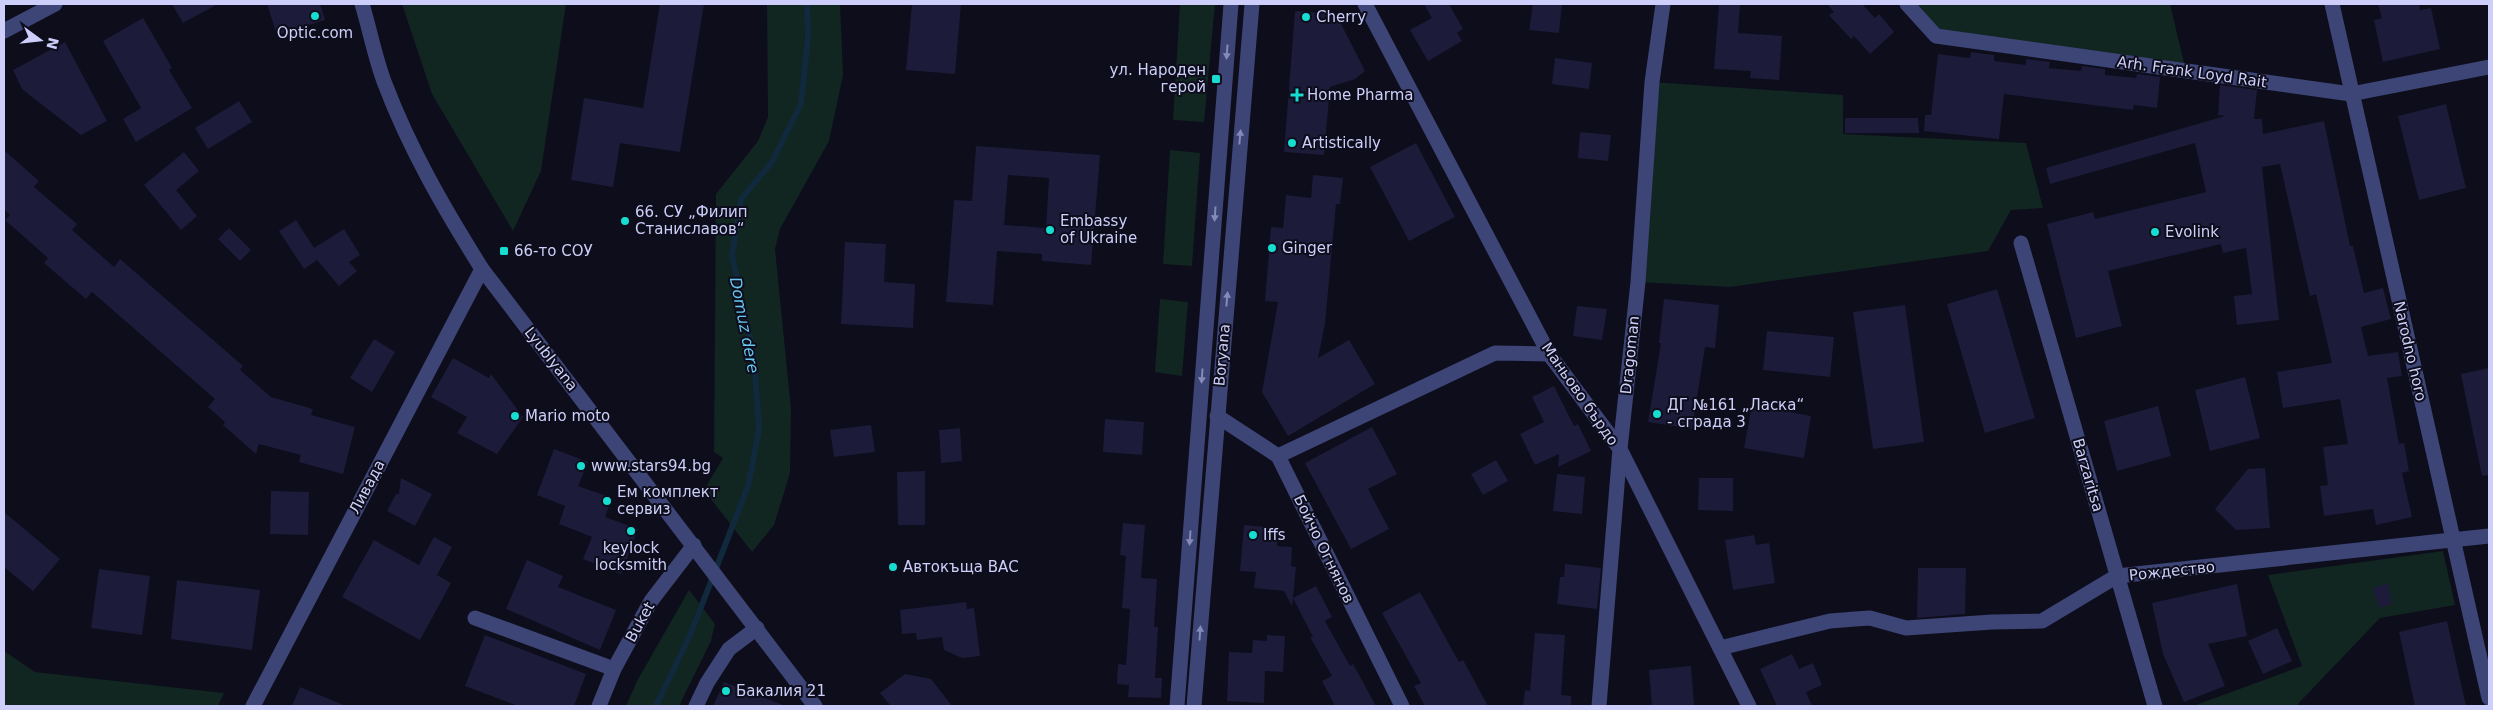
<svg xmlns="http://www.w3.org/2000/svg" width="2493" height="710" font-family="'DejaVu Sans',sans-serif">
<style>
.green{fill:#112521}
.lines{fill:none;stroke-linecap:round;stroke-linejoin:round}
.stream{stroke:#11293c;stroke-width:6}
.building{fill:#1c1b3a;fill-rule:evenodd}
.minor{stroke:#3d4476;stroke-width:15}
.oneway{fill:#858ab8}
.poi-dot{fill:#17dcd0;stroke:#0d0d1b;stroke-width:2}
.labels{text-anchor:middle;stroke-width:4;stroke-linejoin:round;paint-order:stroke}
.poi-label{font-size:15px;fill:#cdcffa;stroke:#0d0d1b;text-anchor:start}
.street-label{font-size:15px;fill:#cdcffa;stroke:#0d0d1b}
.water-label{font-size:16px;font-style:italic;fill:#65c6ef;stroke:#0d0d1b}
</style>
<rect width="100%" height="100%" fill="#0d0d1b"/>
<g class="green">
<path d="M402,4H566L541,171L513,231L432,94Z"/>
<path d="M767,4H840L843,75L829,141L780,229L775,249L791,409L790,473L774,525L752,552L704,490L723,458L714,452L716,194L758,141L768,117Z"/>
<path d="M1180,4H1215L1204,122L1173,120Z"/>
<path d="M1907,4H2170L2186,71L1936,36Z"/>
<path d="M1652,82L1843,95V134L2026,143L2043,208L2011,210L1988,251L1730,287L1638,282Z"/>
<path d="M1170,150L1200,153L1192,266L1163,264Z"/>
<path d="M1160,299L1188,302L1182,376L1155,372Z"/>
<path d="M2443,551L2455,605L2380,618L2296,706H2193L2302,666L2268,575Z"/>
<path d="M689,590L715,624L711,641L679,706H626L637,681Z"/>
<path d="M4,651L35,672L224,693L218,706H4Z"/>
</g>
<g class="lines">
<path class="stream" d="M656,706L691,633L748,486L759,430L754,357L732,255L741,199L772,162L801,104L808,37L807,4"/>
</g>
<g class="building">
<path d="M172,4H218L183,23Z"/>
<path d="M267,4H320L325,20L277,35Z"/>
<path d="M660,4H704L680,152L620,143L613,187L571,180L584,98L643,108Z"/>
<path d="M912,4H961L955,74L906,70Z"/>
<path d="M1424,4H1449L1463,29L1457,33L1462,41L1428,61L1410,30L1432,18Z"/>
<path d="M1533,4H1562L1559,33L1529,30Z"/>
<path d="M1719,4H1740L1738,33L1782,36L1779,80L1750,78L1751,71L1714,69Z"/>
<path d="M1827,4H1862L1875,18L1879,14L1894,32L1870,54L1854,36L1851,39L1829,15L1834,12Z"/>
<path d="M2378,4H2419L2420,10L2431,8L2440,49L2383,62L2374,20L2382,18Z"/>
<path d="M1295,11L1336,14L1365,71L1355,79L1330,87L1324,155L1284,152Z"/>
<path d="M143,18L172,68L169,70L192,108L136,142L123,119L141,108L103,41Z"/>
<path d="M65,42L107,121L81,135L22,89L13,70Z"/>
<path d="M1971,52L1994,55V61L2026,65V59L2050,62L2049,68L2081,71L2082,66L2105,69V75L2136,78L2137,74L2160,77L2157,108L2134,105L2133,110L2004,94L1999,139L1924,131L1925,115H1931L1938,54L1970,58Z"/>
<path d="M1555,58L1592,63L1589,89L1552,84Z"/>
<path d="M2220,85L2257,90L2254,119H2262L2263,134L2324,121L2350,246H2353L2364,293L2383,288L2391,319L2361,327L2368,356L2398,352L2402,376L2387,378L2399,444L2404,443L2409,471L2402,473L2412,517L2376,525L2373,509L2324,516L2320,486L2328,485L2323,447L2348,444L2340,399L2283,408L2277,372L2332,363L2316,294L2310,296L2280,164L2262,167L2279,320L2237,325L2234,296L2252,294L2246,248L2223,253L2221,244L2108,271L2122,326L2076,338L2047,224L2093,212L2095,219L2206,192L2195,143L2050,184L2046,168L2225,116L2218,115Z"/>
<path d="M239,101L252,122L208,149L195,128Z"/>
<path d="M2446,104L2466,188L2419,200L2398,116Z"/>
<path d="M1845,118H1918L1919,133H1845Z"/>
<path d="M1580,132L1611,135L1608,161L1578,158Z"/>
<path d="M1416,143L1455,217L1409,241L1370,167Z"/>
<path d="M976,146L1100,155L1091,265L1042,261V254L997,251L993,305L946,302L954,200L972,201ZM1008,175L1049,178L1046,228L1004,225Z"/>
<path d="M4,150L39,181L34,187L77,224L72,230L114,267L120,259L243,366L240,370L271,397L313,409L311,415L355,427L343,474L299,462L301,455L259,444L256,454L223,425L225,422L208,407L215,399L92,292L86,299L44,263L48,258L5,220L10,215L4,209Z"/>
<path d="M184,152L199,171L176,190L197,216L181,230L144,185Z"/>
<path d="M1313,175L1343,178L1340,204H1336L1325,324L1318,358L1349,340L1375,384L1288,436L1262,392L1278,302L1265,301L1271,227L1283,228L1286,195L1311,198Z"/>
<path d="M296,220L314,248L344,229L360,255L349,262L357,271L339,286L317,260L304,269L279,231Z"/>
<path d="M229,228L251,250L240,261L218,239Z"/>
<path d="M845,242L886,244L884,282L915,284L913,328L841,324Z"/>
<path d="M1997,289L2035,418L1985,433L1947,304Z"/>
<path d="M1664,299L1719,305L1715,348L1705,347L1692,429L1648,422L1661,343H1659Z"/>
<path d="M1905,305L1924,442L1873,449L1853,312Z"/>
<path d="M1577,306L1607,309L1602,340L1573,336Z"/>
<path d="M1767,331L1834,337L1830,377L1763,370Z"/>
<path d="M374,339L395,352L372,392L350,378Z"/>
<path d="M453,358L489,378L491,374L523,417L497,454L457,433L467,417L431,397Z"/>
<path d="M2489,368V475L2482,476L2461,374Z"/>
<path d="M2245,377L2260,438L2210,451L2195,390Z"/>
<path d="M1554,386L1574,426L1578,424L1591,451L1558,467L1559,454L1535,465L1520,434L1544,422L1532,397Z"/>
<path d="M1752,405L1811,416L1804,458L1744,448Z"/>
<path d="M2158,406L2171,456L2117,471L2104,421Z"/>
<path d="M1105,419L1144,422L1142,455L1103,452Z"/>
<path d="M871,425L875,452L834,457L830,430Z"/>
<path d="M1372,427L1397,474L1368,489L1389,529L1351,549L1305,463Z"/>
<path d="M960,428L962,461L941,463L939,430Z"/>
<path d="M554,449L588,462L578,486L612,498L605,517L638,529L621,574L583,559L592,537L559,524L565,506L537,495Z"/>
<path d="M1496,460L1508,481L1483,495L1471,474Z"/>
<path d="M2265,468L2270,528L2236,530L2215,509L2248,469Z"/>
<path d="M925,471V525H898L897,472Z"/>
<path d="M1557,474L1585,477L1582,514L1553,511Z"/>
<path d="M401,478L432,494L415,526L387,511L396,494H399Z"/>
<path d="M1699,478H1733V511L1698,510Z"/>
<path d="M271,491L309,492L308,535L270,534Z"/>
<path d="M4,512L60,559L33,591L4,567Z"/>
<path d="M1123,523L1145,525L1141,578L1157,579L1154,627H1158L1155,678H1162L1161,698L1128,697L1129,685L1117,684L1118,664L1126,665L1130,609L1122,608L1126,556L1120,555Z"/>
<path d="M1244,525L1279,528L1277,546L1292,547L1291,566L1296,567L1293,598L1316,586L1332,617L1325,621L1350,666L1353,664L1376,706H1335L1322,681L1332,676L1310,637H1313L1293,598L1292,606L1284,591L1254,588L1256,572L1240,571Z"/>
<path d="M1754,535L1756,545L1769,543L1775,583L1733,590L1725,540Z"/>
<path d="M434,537L452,547L437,575L451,583L420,640L342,597L374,540L419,565Z"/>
<path d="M527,560L563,576L558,587L616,610L600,650L506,609Z"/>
<path d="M1565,564L1601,568L1597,609L1557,604L1560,577H1564Z"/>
<path d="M1918,568H1966L1965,614L1917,618Z"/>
<path d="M99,569L150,576L142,635L91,628Z"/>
<path d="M177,580L260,590L252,650L171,639Z"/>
<path d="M2388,583L2392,604L2379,608L2373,588Z"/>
<path d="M2237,584L2247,636L2208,644L2225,686L2184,702L2163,654L2152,603Z"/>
<path d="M1420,592L1459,662L1463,660L1488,706H1425L1414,686L1421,683L1382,613Z"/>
<path d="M966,602L967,609L974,608L980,656L962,658L944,650L942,637L917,640L916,633L902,634L900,610Z"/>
<path d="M2447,621L2466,706H2415L2399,632Z"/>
<path d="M2277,628L2292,661L2263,674L2248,641Z"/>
<path d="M1535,633L1565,635L1561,695L1571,696V706H1523L1525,690L1530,691Z"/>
<path d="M485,635L586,674L574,706H518L465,686Z"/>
<path d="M1267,635L1285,636L1283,672L1265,671L1264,703L1227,701L1229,652L1252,653L1253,640L1267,641Z"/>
<path d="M1792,654L1799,669L1813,663L1822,685L1806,692L1812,706H1777L1760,669Z"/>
<path d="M1691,666L1694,705L1652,706L1649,670Z"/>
<path d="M905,674L931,679L952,706H891L880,693Z"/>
<path d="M724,682L783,705L782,706H713Z"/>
<path d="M300,687L346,706H292Z"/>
</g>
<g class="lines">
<g class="minor">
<path d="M362,4C370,30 375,58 385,84C410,150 445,210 482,269L815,706"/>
<path d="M1365,4L1549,354L1620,449L1749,706"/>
<path d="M1907,4L1936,36L2351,94L2489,67"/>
<path d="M2332,4L2489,698"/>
<path d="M4,31L55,4"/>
<path d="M2021,243L2155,706"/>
<path d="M1217,416L1278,456L1402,706"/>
<path d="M1278,456L1495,353L1549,354"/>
<path d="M475,618L614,669"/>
<path d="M1720,648L1830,621L1855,619L1870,618L1906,628L1992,622L2042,621L2117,576L2489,536"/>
<path d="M253,706L482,269"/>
<path d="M599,706L614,669L651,601L694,545"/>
<path d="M696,706L707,683L729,649L757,628"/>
<path d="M1177,706L1231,4"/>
<path d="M1194,706L1252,4"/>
<path d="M1599,706L1620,449L1638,282L1652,82L1663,4"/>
</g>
</g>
<defs><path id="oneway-solid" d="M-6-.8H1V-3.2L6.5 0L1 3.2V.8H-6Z" transform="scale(1.25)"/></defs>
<g class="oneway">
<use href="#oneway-solid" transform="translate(1227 52) rotate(94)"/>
<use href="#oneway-solid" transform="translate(1240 137) rotate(-85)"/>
<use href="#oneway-solid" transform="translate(1215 214) rotate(94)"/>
<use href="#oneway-solid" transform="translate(1227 299) rotate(-85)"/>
<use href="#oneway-solid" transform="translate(1202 376) rotate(94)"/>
<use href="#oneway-solid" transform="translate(1190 538) rotate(94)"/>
<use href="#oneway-solid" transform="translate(1200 633) rotate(-86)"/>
</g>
<g class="poi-dot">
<circle cx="315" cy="16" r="5"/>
<circle cx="1306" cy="17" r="5"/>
<rect x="1211" y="74" width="10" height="10" rx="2.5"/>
<path d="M1294.5 87.5h5v5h5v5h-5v5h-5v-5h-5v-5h5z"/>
<circle cx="1292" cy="143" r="5"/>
<circle cx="625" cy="221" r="5"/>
<circle cx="1050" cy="230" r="5"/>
<circle cx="2155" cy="232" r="5"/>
<circle cx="1272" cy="248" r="5"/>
<rect x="499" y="246" width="10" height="10" rx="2.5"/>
<circle cx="1657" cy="414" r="5"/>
<circle cx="515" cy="416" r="5"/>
<circle cx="581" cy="466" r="5"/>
<circle cx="607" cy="501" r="5"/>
<circle cx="631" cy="531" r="5"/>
<circle cx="1253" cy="535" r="5"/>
<circle cx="893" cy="567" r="5"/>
<circle cx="726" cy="691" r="5"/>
</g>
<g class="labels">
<g class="poi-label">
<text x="1316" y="22">Cherry</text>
<text x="315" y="38" text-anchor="middle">Optic.com</text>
<text x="1206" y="75" text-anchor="end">ул. Народен<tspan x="1206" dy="17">герой</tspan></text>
<text x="1307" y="100">Home Pharma</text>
<text x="1302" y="148">Artistically</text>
<text x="635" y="217">66. СУ „Филип<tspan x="635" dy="17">Станиславов“</tspan></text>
<text x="1060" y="226">Embassy<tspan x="1060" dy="17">of Ukraine</tspan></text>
<text x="2165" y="237">Evolink</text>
<text x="1282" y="253">Ginger</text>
<text x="514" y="256">66-то СОУ</text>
<text x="1667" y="410">ДГ №161 „Ласка“<tspan x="1667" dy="17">- сграда 3</tspan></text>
<text x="525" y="421">Mario moto</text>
<text x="591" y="471">www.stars94.bg</text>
<text x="617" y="497">Ем комплект<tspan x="617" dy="17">сервиз</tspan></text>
<text x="1263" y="540">Iffs</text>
<text x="631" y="553" text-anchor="middle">keylock<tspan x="631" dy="17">locksmith</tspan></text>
<text x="903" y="572">Автокъща ВАС</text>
<text x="736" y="696">Бакалия 21</text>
</g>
<g class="street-label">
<text transform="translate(2192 72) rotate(8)" y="5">Arh. Frank Loyd Rait</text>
<text transform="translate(2410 351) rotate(77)" y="5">Narodno horo</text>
<text transform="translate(1222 355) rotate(-85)" y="5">Boryana</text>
<text transform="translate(1630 355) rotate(-84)" y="5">Dragoman</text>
<text transform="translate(551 359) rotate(52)" y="5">Lyublyana</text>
<text transform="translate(1580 394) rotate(55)" y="5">Маньово бърдо</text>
<text transform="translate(2088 475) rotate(74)" y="5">Barzaritsa</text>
<text transform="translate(367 487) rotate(-62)" y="5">Ливада</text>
<text transform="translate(1324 549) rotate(64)" y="5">Бойчо Огнянов</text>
<text transform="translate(2172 571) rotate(-6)" y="5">Рождество</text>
<text transform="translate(640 622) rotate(-61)" y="5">Buket</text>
</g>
<g class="water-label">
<text transform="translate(745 325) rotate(79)" y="6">Domuz dere</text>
</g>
</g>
<rect width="2493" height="710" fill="none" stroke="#cdcffa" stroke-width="10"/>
<g transform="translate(40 40) rotate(105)" stroke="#0d0d1b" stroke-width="4" paint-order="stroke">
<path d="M0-4L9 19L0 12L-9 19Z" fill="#cdcffa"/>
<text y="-8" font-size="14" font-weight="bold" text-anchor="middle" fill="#cdcffa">N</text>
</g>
</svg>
